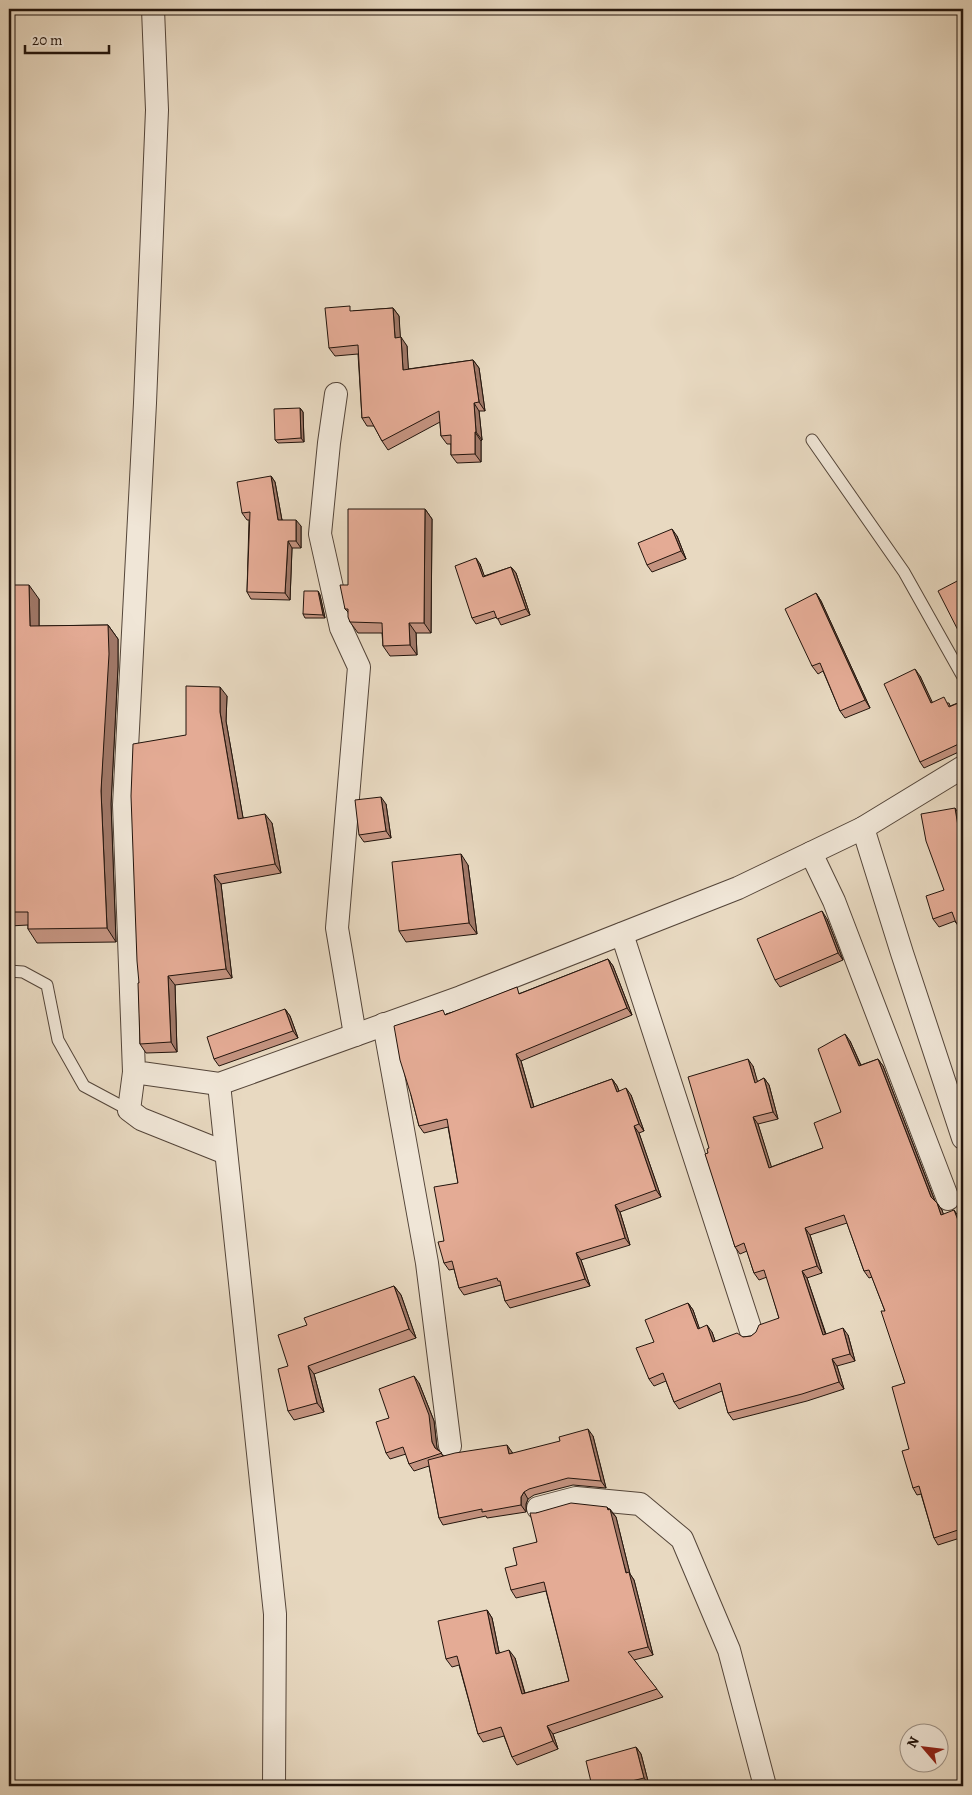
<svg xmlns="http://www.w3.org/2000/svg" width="972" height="1795" font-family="Alegreya,serif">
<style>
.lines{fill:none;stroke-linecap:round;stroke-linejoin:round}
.service-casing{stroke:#544539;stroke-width:13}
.minor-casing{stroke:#544539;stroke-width:24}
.service{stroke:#f0e6d7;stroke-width:11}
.minor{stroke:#f0e6d7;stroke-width:22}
.wall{fill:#c49380;stroke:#22140c}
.shaded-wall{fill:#a07868;stroke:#22140c}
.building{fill:#e4ab95;stroke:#22140c}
</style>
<rect width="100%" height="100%" fill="#e8d9c1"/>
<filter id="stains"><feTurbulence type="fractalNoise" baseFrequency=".004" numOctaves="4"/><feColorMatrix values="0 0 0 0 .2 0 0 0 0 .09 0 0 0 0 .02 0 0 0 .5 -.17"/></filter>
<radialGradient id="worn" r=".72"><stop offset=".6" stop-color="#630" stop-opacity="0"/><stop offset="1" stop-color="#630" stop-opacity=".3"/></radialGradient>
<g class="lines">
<g class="service-casing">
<g id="service">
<path d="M812,440L904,572L963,677"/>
<path d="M9,971L23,972L47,985L58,1040L84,1086L129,1110"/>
</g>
</g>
<g class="minor-casing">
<g id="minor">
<path d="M153,9L157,110L145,403L124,805L134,1072L219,1084L461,997L738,888L863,828L963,767"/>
<path d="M336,394L329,443L320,534L341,628L359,667L337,928L355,1035"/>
<path d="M863,828L902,953L963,1138"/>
<path d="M811,853L834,901L948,1199"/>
<path d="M622,934L751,1331"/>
<path d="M384,1024L427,1263L450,1446"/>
<path d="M134,1072L129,1110L141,1119L226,1153"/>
<path d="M219,1084L275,1614L274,1786"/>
<path d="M538,1508L576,1498L640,1504L682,1539L729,1650L765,1786"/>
</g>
</g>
<use href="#service" class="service"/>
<use href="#minor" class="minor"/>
</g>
<g class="wall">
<path d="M393,308L399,316L400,338L407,346L408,369L473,360L479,368L485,411H479L482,440L481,441V462L457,463L451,455V444H447L441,436L440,422L388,450L382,441L374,426H367L362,418L358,354L335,356L329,348L353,311Z"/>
<path d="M300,408L303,412L304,442L278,443L275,440Z"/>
<path d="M271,476L275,482L282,520L301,526V548H292L290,600L251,599L247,592L249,520H247L242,513Z"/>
<path d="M425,509L432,519L431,633H416L417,655L390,656L383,646L382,633H358L350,622L348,612L345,609L348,585Z"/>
<path d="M677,536L686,559L652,572L647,565Z"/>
<path d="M480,564L484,576L511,567L516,573L530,615L501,625L497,617L476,624L472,618Z"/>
<path d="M9,585L39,599V626L108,625L118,639V667L111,804L116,942L37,943L28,929V925L9,926Z"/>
<path d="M318,591L320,595L325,618H305L303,614Z"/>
<path d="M816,593L821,601L870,708L845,718L840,711L823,671L818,674L812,666Z"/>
<path d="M920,676L932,703H949L950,706L963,701V750L924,768L920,762Z"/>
<path d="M227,696L226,721L243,818L272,823L281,873L221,884L232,978L175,985L177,1052L146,1053L140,1044L139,983L186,735Z"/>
<path d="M386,804L391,838L364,842L359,835Z"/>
<path d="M961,817L963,824V931L962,932L955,921L939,927L933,919L944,890Z"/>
<path d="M468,865L477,934L406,942L399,931Z"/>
<path d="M827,919L843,960L780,987L775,980Z"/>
<path d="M608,959L613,966L632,1015L521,1061L534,1107L612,1079L617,1086L619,1091L631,1095L644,1131L639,1133L661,1197L620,1212L630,1245L581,1260L590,1286L510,1308L505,1301L501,1285L464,1295L459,1288L454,1269L449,1270L444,1263V1241L458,1183L448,1127L424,1133L419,1126L411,1095L446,1014L521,993Z"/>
<path d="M285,1009L290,1016L298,1038L219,1066L214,1059Z"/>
<path d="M850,1041L861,1065L878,1059L883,1066L935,1201L942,1210L943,1214L959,1217L963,1228V1545L961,1542L960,1538L938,1545L934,1538L921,1494L917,1495L913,1488L905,1383L885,1311L872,1277L869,1278L864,1271L847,1223L810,1235L822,1273L807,1278L826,1334L848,1335L855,1361L837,1366L844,1389L807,1401L733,1420L728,1413L722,1391L679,1409L674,1402L666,1381L654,1386L649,1379L654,1342L688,1303L693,1310L699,1328L712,1332L715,1341L743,1337L751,1336L779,1318L767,1277L759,1280L754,1273L747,1251L740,1254L735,1247L708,1153L709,1148L753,1066L757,1082L764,1078L769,1085L778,1119L758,1124L771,1167L823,1148L841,1112Z"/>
<path d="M394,1286L401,1295L416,1338L314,1374L324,1412L294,1420L288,1411L307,1325Z"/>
<path d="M419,1383L434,1421L437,1448L443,1456L512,1452L513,1454L593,1436L606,1488L573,1485L534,1495L528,1499L526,1504V1512L487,1518L486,1516L443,1525L439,1518L429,1466L414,1471L409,1464L406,1454L390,1459L386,1453Z"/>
<path d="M610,1509L616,1517L630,1574L634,1580L653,1655L634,1660L663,1697L553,1734L558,1749L517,1765L512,1757L504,1736L483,1742L478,1734L459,1665L452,1667L446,1659L487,1610L492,1618L499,1652L515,1658L525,1693L569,1681L546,1591L516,1598L511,1590L517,1565L537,1542L536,1513Z"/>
<path d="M636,1747L641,1754L649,1785L643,1786H592Z"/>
</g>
<g class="shaded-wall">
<path d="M393,308L399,316L401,346L395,338Z"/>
<path d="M401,337L407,346L409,378L403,370Z"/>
<path d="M473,360L479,368L485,411L479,402Z"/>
<path d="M474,403L479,411L482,440L476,432Z"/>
<path d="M300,408L303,412L304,442L301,438Z"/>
<path d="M475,432L481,441V462L475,454Z"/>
<path d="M271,476L275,482L283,526L278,520Z"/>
<path d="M425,509L432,519L431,633L424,623Z"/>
<path d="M296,520L301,526V548L296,541Z"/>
<path d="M672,529L677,536L686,559L681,551Z"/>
<path d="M288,541L292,548L290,600L285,593Z"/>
<path d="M476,558L480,564L487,583L483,577Z"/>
<path d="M511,567L516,573L530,615L526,609Z"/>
<path d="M29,585L39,599V640L30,626Z"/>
<path d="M318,591L320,595L325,618L323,615Z"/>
<path d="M816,593L821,601L870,708L865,700Z"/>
<path d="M409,623L416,633L417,655L410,645Z"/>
<path d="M108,625L118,639V667L111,804L116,942L107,928L101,791Z"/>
<path d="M915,669L920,676L936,710L931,703Z"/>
<path d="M220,687L227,696L226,721L245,829L238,819L220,712Z"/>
<path d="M381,797L386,804L391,838L386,831Z"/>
<path d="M955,808L961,817L963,829L958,826Z"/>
<path d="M265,814L272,823L281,873L275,864Z"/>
<path d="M461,854L468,865L477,934L469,923Z"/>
<path d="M214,875L221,884L232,978L226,969Z"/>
<path d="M822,911L827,919L843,960L838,953Z"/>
<path d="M608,959L613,966L632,1015L627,1008Z"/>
<path d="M168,976L175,985L177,1052L171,1042Z"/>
<path d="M285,1009L290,1016L298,1038L293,1031Z"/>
<path d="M845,1034L850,1041L864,1073L859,1066Z"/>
<path d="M516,1054L521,1061L536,1115L531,1108Z"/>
<path d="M748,1059L753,1066L760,1090L755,1083Z"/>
<path d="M878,1059L883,1066L936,1204L931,1197Z"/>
<path d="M764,1078L769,1085L778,1119L773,1112Z"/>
<path d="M612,1079L617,1086L622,1099L617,1092Z"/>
<path d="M626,1088L631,1095L644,1131L639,1124Z"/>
<path d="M753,1117L758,1124L774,1175L769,1168Z"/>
<path d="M634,1126L639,1133L661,1197L656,1190Z"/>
<path d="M937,1203L942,1210L946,1222L941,1215Z"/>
<path d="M615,1205L620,1212L630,1245L625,1238Z"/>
<path d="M954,1210L959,1217L963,1228V1233Z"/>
<path d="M805,1228L810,1235L822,1273L817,1266Z"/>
<path d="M576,1253L581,1260L590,1286L585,1279Z"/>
<path d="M802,1271L807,1278L828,1342L823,1335Z"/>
<path d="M394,1286L401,1295L416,1338L409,1329Z"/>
<path d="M688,1303L693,1310L702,1336L698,1329Z"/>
<path d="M707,1325L712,1332L718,1349L713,1342Z"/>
<path d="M843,1328L848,1335L855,1361L850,1354Z"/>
<path d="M832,1359L837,1366L844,1389L839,1382Z"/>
<path d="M308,1366L314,1374L324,1412L317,1403Z"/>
<path d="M414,1376L419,1383L434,1421L437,1448L440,1454L435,1448L432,1442Z"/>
<path d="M588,1429L593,1436L606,1488L601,1481Z"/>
<path d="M507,1445L512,1452L514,1461L509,1454Z"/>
<path d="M524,1492L528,1499L526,1504V1512L521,1505V1497Z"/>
<path d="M607,1507L616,1517L630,1574L634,1580L653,1655L648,1647Z"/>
<path d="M487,1610L492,1618L501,1662L496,1654Z"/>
<path d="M509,1650L515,1658L527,1702L522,1694Z"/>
<path d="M547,1726L553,1734L558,1749L553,1741Z"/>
<path d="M636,1747L641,1754L649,1785L644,1778Z"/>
</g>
<g class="building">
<path d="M350,306V311L393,308L395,338L401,337L403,370L473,360L479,402L474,403L476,432H475V454L451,455V435L441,436L439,411L382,441L369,417L362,418L358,345L329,348L325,308Z"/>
<path d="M300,408L301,438L275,440L274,409Z"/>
<path d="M271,476L278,520H296V541H288L285,593L247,592L250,512L242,513L237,482Z"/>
<path d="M348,509H425L424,623H409L410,645L383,646L382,623L350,622L348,617V609H345L340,585H348Z"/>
<path d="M672,529L681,551L647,565L638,543Z"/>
<path d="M476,558L483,577L511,567L526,609L497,619L494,611L472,618L455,566Z"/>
<path d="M963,578V640L938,591Z"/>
<path d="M9,585H29L30,626L108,625L109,654L101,791L107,928L28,929V912H9Z"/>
<path d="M304,591H318L323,615L303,614Z"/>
<path d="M816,593L865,700L840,711L820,663L812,666L785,609Z"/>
<path d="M915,669L931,703L944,697L949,707L963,701V726L961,727L963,733V742L920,762L884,684Z"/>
<path d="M186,686L220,687V712L238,819L265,814L275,864L214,875L226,969L168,976L171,1042L140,1044L138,983H139L137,961L131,796L133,744L186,735Z"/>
<path d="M381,797L386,831L359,835L355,800Z"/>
<path d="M955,808L958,826L963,824V921L956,923L952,912L933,919L926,896L944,890L926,841L921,814Z"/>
<path d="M461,854L469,923L399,931L392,862Z"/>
<path d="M822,911L838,953L775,980L757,939Z"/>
<path d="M608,959L627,1008L516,1054L531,1108L612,1079L617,1092L626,1088L639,1124L634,1126L656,1190L615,1205L625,1238L576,1253L585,1279L505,1301L500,1281H498L497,1278L459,1288L452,1261L444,1263L438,1242L444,1241L434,1187L458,1183L447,1119L419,1126L411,1095L400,1060L394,1026L443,1010L445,1015L517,987L519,994Z"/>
<path d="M285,1009L293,1031L214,1059L207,1037Z"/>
<path d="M845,1034L859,1066L878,1059L931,1197L937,1203L941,1215L954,1210L963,1233V1542H961L958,1530L934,1538L919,1486L913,1488L902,1451L909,1449L892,1387L905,1383L881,1311H885L869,1270L864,1271L844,1215L805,1228L817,1266L802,1271L823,1335L843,1328L850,1354L832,1359L839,1382L802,1394L728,1413L720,1383L674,1402L663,1373L649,1379L636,1348L654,1342L645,1320L688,1303L698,1329L707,1325L713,1342L737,1333L743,1337L751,1336L756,1332L759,1325L779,1318L764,1270L754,1273L744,1243L735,1247L705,1154L708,1153L707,1149L709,1148L688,1077L748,1059L755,1083L764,1078L773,1112L753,1117L769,1168L823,1148L814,1123L841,1112L818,1049Z"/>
<path d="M394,1286L409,1329L308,1366L317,1403L288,1411L278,1369L288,1366L278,1335L307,1325L304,1318Z"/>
<path d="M414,1376L429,1415L432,1442L435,1448L442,1453L409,1464L403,1447L386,1453L376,1422L389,1418L379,1389Z"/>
<path d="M588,1429L601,1481L568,1478L529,1489L524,1492L521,1497V1505L482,1512V1509L439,1518L428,1460L455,1453L507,1445L509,1454L560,1441L559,1437Z"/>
<path d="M571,1503L607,1507L608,1510L610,1509L626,1573L629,1572L648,1647L628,1652L657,1689L547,1726L553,1741L512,1757L501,1727L478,1734L457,1656L446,1659L438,1621L487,1610L496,1654L509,1650L522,1694L569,1681L544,1582L511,1590L505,1568L517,1565L513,1548L537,1542L530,1513H536Z"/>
<path d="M636,1747L644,1778L611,1786H592L586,1761Z"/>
</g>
<rect width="972" height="1795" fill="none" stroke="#e8d9c1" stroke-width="30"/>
<rect x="10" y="10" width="952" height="1775" fill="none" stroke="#22140c" stroke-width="2.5"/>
<rect x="15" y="15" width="942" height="1765" fill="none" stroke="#22140c"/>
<g transform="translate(924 1748) rotate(298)"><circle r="24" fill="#f0e6d7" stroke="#9e9286"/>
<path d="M0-4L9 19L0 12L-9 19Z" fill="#8f2418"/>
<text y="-8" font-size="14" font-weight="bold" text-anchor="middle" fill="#22140c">N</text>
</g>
<path d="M25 45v8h84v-8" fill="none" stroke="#22140c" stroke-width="2.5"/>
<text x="32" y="45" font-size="15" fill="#22140c" stroke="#f0e6d7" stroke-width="4" paint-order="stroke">20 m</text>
<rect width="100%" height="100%" filter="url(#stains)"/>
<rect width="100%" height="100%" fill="url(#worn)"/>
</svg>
